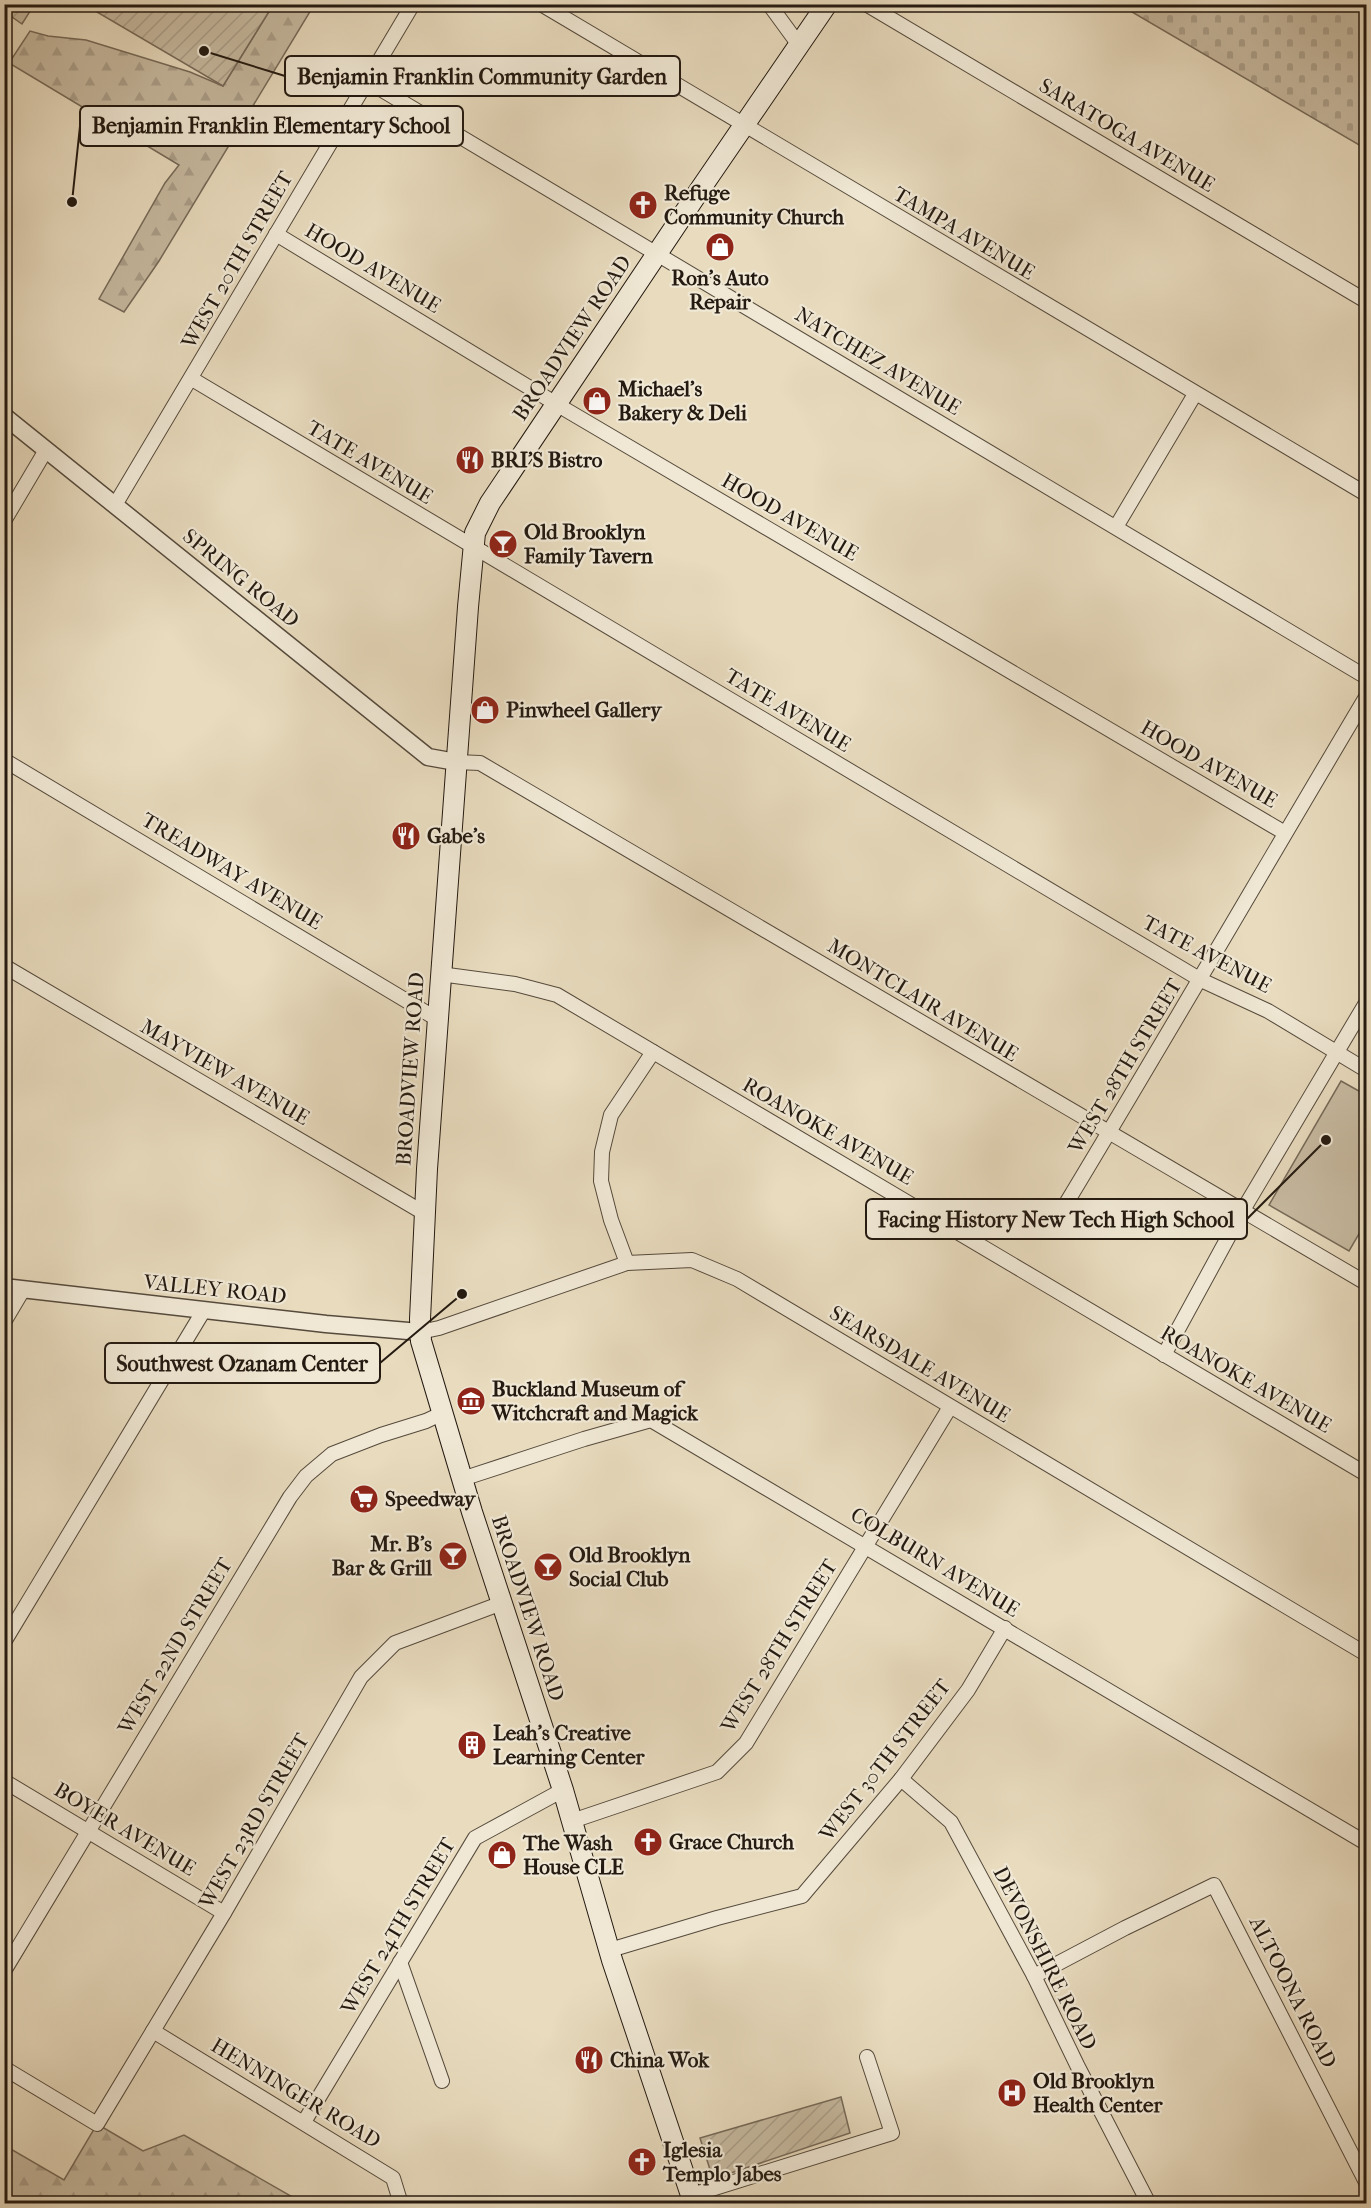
<svg xmlns="http://www.w3.org/2000/svg" width="1371" height="2208" font-family="'IM FELL French Canon',serif">
<style>
.forest{fill:url(#forest-firs);stroke:#766a59;stroke-width:1.5}
.cemetery{fill:url(#cemetery-stones);stroke:#766a59;stroke-width:1.5}
.garden{fill:url(#garden-furrows);stroke:#766a59;stroke-width:1.5}
.pitch{fill:#c7baa1;stroke:#766a59;stroke-width:1.5}
.lines{fill:none;stroke-linecap:round;stroke-linejoin:round}
.minor-casing{stroke:#554a3c;stroke-width:16}
.tertiary-casing{stroke:#554a3c;stroke-width:19}
.secondary-casing{stroke:#241a11;stroke-width:22}
.minor{stroke:#f0e8d5;stroke-width:14}
.tertiary{stroke:#f0e8d5;stroke-width:16}
.secondary{stroke:#f0e8d5;stroke-width:20}
.labels{text-anchor:middle;stroke-width:4.5;stroke-linejoin:round;paint-order:stroke}
.street-label{font-size:21px;fill:#241a11;stroke:#f0e8d5}
.poi-label{font-size:21px;font-weight:bold;fill:#241a11;stroke:#f0e8d5;text-anchor:start}
.leader{fill:none;stroke:#241a11;stroke-width:2}
.callout-dot{fill:#241a11;stroke:#f0e8d5;stroke-width:2}
.callout{fill:#f0e8d5;stroke:#241a11;stroke-width:2}
.callout-label{font-size:22px;text-anchor:middle;font-weight:bold;fill:#241a11}
</style>
<defs>
<pattern id="forest-firs" width="22" height="20" patternUnits="userSpaceOnUse" patternTransform="scale(1.5)"><rect width="22" height="20" fill="#c7baa1"/><path d="M5 1l3.5 6h-7zM16 11l3.5 6h-7z" fill="#ab9f8a"/></pattern>
<pattern id="cemetery-stones" width="16" height="16" patternUnits="userSpaceOnUse" patternTransform="scale(1.5)"><rect width="16" height="16" fill="#c7baa1"/><path d="M2 7V4a2 2 0 0 1 4 0v3zM10 15v-3a2 2 0 0 1 4 0v3z" fill="#ab9f8a"/></pattern>
<pattern id="garden-furrows" width="10" height="10" patternUnits="userSpaceOnUse" patternTransform="scale(1.5)"><rect width="10" height="10" fill="#c7baa1"/><path d="M-1 1l2-2M0 10L10 0M9 11l2-2" fill="none" stroke="#ab9f8a"/></pattern>
</defs>
<rect width="100%" height="100%" fill="#e8dbbe"/>
<filter id="stains"><feTurbulence type="fractalNoise" baseFrequency=".00333" numOctaves="4"/><feColorMatrix values="0 0 0 0 .2 0 0 0 0 .09 0 0 0 0 .02 0 0 0 .5 -.17"/></filter>
<radialGradient id="worn" r=".72"><stop offset=".6" stop-color="#630" stop-opacity="0"/><stop offset="1" stop-color="#630" stop-opacity=".3"/></radialGradient>
<g class="forest">
<path d="M273,5H314L159,261L124,312L99,299L165,183L179,165L9,63L30,31L48,36L86,40L190,72L223,86Z"/>
<path d="M97,2124L143,2151L184,2135L303,2203H5L4,2145L64,2180Z"/>
</g>
<path class="cemetery" d="M1120,5H1366V149Z"/>
<g class="garden">
<path d="M4,5L5,4L34,5L22,24L5,12Z"/>
<path d="M85,5H273L223,86Z"/>
<path d="M841,2097L850,2133L713,2179L700,2138Z"/>
</g>
<path class="pitch" d="M1341,1081L1366,1095V1222L1349,1251L1269,1205Z"/>
<g class="lines">
<g class="minor-casing">
<g id="minor">
<path d="M541,4L1366,494"/>
<path d="M769,4L799,45"/>
<path d="M866,4L1366,301"/>
<path d="M367,81L1366,677"/>
<path d="M276,234L568,411L1285,833"/>
<path d="M192,379L1201,980L1268,1011L1366,1070"/>
<path d="M115,505L413,4"/>
<path d="M4,521L46,450"/>
<path d="M1116,527L1195,394"/>
<path d="M4,760L437,1019"/>
<path d="M456,762L480,763L1366,1283"/>
<path d="M4,966L424,1213"/>
<path d="M440,974L515,984L557,995L1366,1474"/>
<path d="M1064,1207C1166,1038 1265,867 1366,697"/>
<path d="M627,1263L611,1220L601,1181L602,1152L611,1115L653,1052"/>
<path d="M4,1322L23,1290"/>
<path d="M420,1332L439,1328L627,1263L692,1260L737,1279L1366,1654"/>
<path d="M1164,1355L1243,1210L1366,1003"/>
<path d="M462,1479L584,1439L651,1420L1366,1843"/>
<path d="M4,1642L204,1310"/>
<path d="M901,1779L951,1822L1034,1976L1078,2067L1149,2204"/>
<path d="M4,1781L224,1913"/>
<path d="M572,1821L717,1772L746,1743L950,1407"/>
<path d="M610,1950L717,1918L802,1896L901,1779L968,1690L1005,1628"/>
<path d="M400,1962L442,2081"/>
<path d="M4,1971L290,1497L306,1476L332,1454L381,1435L426,1421L443,1413"/>
<path d="M1034,1976L1125,1928L1214,1885L1366,2182"/>
<path d="M153,2031L393,2178L401,2204"/>
<path d="M4,2068L97,2124L224,1913L361,1677L395,1643L502,1603"/>
<path d="M304,2122L475,1838L563,1790"/>
<path d="M692,2195L892,2133L867,2057"/>
</g>
</g>
<g class="tertiary-casing">
<g id="tertiary">
<path d="M4,416L428,757L456,762"/>
<path d="M4,1287L326,1324L420,1332"/>
</g>
</g>
<g class="secondary-casing">
<path id="secondary" d="M694,2204L612,1960L563,1790L472,1512L421,1341L420,1319L427,1169L468,607L475,533L490,503L699,191L827,4"/>
</g>
<use href="#minor" class="minor"/>
<use href="#tertiary" class="tertiary"/>
<use href="#secondary" class="secondary"/>
</g>
<defs>
<g id="church-disc" transform="scale(1.5)"><circle r="9.5" fill="#8f2418" stroke="#f0e8d5"/><path d="M-1.2-6h2.4v3.5h3.3v2.4h-3.3V6h-2.4V-.1h-3.3v-2.4h3.3Z" fill="#fff"/></g>
<g id="shop-disc" transform="scale(1.5)"><circle r="9.5" fill="#8f2418" stroke="#f0e8d5"/><path d="M-5-2.5h2.3a2.7 3.5 0 0 1 5.4 0H5L5.5 6h-11ZM-1.5-2.5h3a1.5 2.3 0 0 0-3 0Z" fill="#fff"/></g>
<g id="restaurant-disc" transform="scale(1.5)"><circle r="9.5" fill="#8f2418" stroke="#f0e8d5"/><path d="M-5-6h1v4h1v-4h1v4h1v-4h1v5L-1.5 .5V6h-2V.5L-5-1ZM5-6V6H3V1.5H1.5Q1.5-4 5-6Z" fill="#fff"/></g>
<g id="bar-disc" transform="scale(1.5)"><circle r="9.5" fill="#8f2418" stroke="#f0e8d5"/><path d="M-6-5H6L.8 .8V4.5H3.5V6h-7V4.5H-.8V.8Z" fill="#fff"/></g>
<g id="museum-disc" transform="scale(1.5)"><circle r="9.5" fill="#8f2418" stroke="#f0e8d5"/><path d="M0-6L6-3V-2H-6V-3ZM-5-1h2V3h-2ZM-1-1h2V3h-2ZM3-1h2V3H3ZM-6 4H6V6H-6Z" fill="#fff"/></g>
<g id="supermarket-disc" transform="scale(1.5)"><circle r="9.5" fill="#8f2418" stroke="#f0e8d5"/><path d="M-6-5.5h2.5l.6 2H6L4.5 2H-2.5L-4.4-4H-6ZM-1.5 3.2a1.3 1.3 0 1 0 .1 0ZM3 3.2a1.3 1.3 0 1 0 .1 0Z" fill="#fff"/></g>
<g id="building-disc" transform="scale(1.5)"><circle r="9.5" fill="#8f2418" stroke="#f0e8d5"/><path d="M-4-6H4V6H1V3H-1V6H-4ZM-2.5-4.3h1.7v1.8h-1.7ZM.8-4.3h1.7v1.8H.8ZM-2.5-1h1.7V.8h-1.7ZM.8-1h1.7V.8H.8Z" fill="#fff"/></g>
<g id="hospital-disc" transform="scale(1.5)"><circle r="9.5" fill="#8f2418" stroke="#f0e8d5"/><path d="M-5-5h3v3.5h4V-5h3V5h-3V1.5h-4V5h-3Z" fill="#fff"/></g>
</defs>
<g fill-rule="evenodd">
<use href="#church-disc" x="643" y="205"/>
<use href="#shop-disc" x="720" y="247"/>
<use href="#shop-disc" x="597" y="401"/>
<use href="#restaurant-disc" x="470" y="460"/>
<use href="#bar-disc" x="503" y="544"/>
<use href="#shop-disc" x="485" y="710"/>
<use href="#restaurant-disc" x="406" y="836"/>
<use href="#museum-disc" x="471" y="1401"/>
<use href="#supermarket-disc" x="364" y="1499"/>
<use href="#bar-disc" x="453" y="1556"/>
<use href="#bar-disc" x="548" y="1567"/>
<use href="#building-disc" x="472" y="1745"/>
<use href="#church-disc" x="648" y="1842"/>
<use href="#shop-disc" x="502" y="1855"/>
<use href="#restaurant-disc" x="589" y="2060"/>
<use href="#hospital-disc" x="1012" y="2093"/>
<use href="#church-disc" x="642" y="2162"/>
</g>
<g class="labels">
<g class="street-label">
<text transform="translate(1127 135) rotate(31)" y="7">SARATOGA AVENUE</text>
<text transform="translate(964 233) rotate(31)" y="7">TAMPA AVENUE</text>
<text transform="translate(237 260) rotate(-60)" y="7">WEST 20TH STREET</text>
<text transform="translate(373 268) rotate(31)" y="7">HOOD AVENUE</text>
<text transform="translate(572 338) rotate(-56)" y="7">BROADVIEW ROAD</text>
<text transform="translate(878 361) rotate(31)" y="7">NATCHEZ AVENUE</text>
<text transform="translate(370 462) rotate(31)" y="7">TATE AVENUE</text>
<text transform="translate(790 517) rotate(30)" y="7">HOOD AVENUE</text>
<text transform="translate(241 578) rotate(39)" y="7">SPRING ROAD</text>
<text transform="translate(788 710) rotate(31)" y="7">TATE AVENUE</text>
<text transform="translate(1209 764) rotate(30)" y="7">HOOD AVENUE</text>
<text transform="translate(232 871) rotate(31)" y="7">TREADWAY AVENUE</text>
<text transform="translate(1207 954) rotate(28)" y="7">TATE AVENUE</text>
<text transform="translate(923 1000) rotate(31)" y="7">MONTCLAIR AVENUE</text>
<text transform="translate(1125 1066) rotate(-59)" y="7">WEST 28TH STREET</text>
<text transform="translate(410 1069) rotate(-86)" y="7">BROADVIEW ROAD</text>
<text transform="translate(225 1072) rotate(30)" y="7">MAYVIEW AVENUE</text>
<text transform="translate(828 1131) rotate(30)" y="7">ROANOKE AVENUE</text>
<text transform="translate(215 1289) rotate(6)" y="7">VALLEY ROAD</text>
<text transform="translate(920 1364) rotate(31)" y="7">SEARSDALE AVENUE</text>
<text transform="translate(1246 1379) rotate(30)" y="7">ROANOKE AVENUE</text>
<text transform="translate(935 1562) rotate(31)" y="7">COLBURN AVENUE</text>
<text transform="translate(528 1608) rotate(72)" y="7">BROADVIEW ROAD</text>
<text transform="translate(175 1646) rotate(-59)" y="7">WEST 22ND STREET</text>
<text transform="translate(779 1646) rotate(-58)" y="7">WEST 28TH STREET</text>
<text transform="translate(885 1760) rotate(-52)" y="7">WEST 30TH STREET</text>
<text transform="translate(254 1821) rotate(-60)" y="7">WEST 23RD STREET</text>
<text transform="translate(125 1829) rotate(31)" y="7">BOYER AVENUE</text>
<text transform="translate(398 1926) rotate(-59)" y="7">WEST 24TH STREET</text>
<text transform="translate(1045 1958) rotate(63)" y="7">DEVONSHIRE ROAD</text>
<text transform="translate(1293 1992) rotate(63)" y="7">ALTOONA ROAD</text>
<text transform="translate(296 2093) rotate(31)" y="7">HENNINGER ROAD</text>
</g>
<g class="poi-label">
<text x="664" y="200">Refuge<tspan x="664" dy="24">Community Church</tspan></text>
<text x="720" y="285" text-anchor="middle">Ron's Auto<tspan x="720" dy="24">Repair</tspan></text>
<text x="618" y="396">Michael's<tspan x="618" dy="24">Bakery &amp; Deli</tspan></text>
<text x="491" y="467">BRI'S Bistro</text>
<text x="524" y="539">Old Brooklyn<tspan x="524" dy="24">Family Tavern</tspan></text>
<text x="506" y="717">Pinwheel Gallery</text>
<text x="427" y="843">Gabe's</text>
<text x="492" y="1396">Buckland Museum of<tspan x="492" dy="24">Witchcraft and Magick</tspan></text>
<text x="385" y="1506">Speedway</text>
<text x="432" y="1551" text-anchor="end">Mr. B's<tspan x="432" dy="24">Bar &amp; Grill</tspan></text>
<text x="569" y="1562">Old Brooklyn<tspan x="569" dy="24">Social Club</tspan></text>
<text x="493" y="1740">Leah's Creative<tspan x="493" dy="24">Learning Center</tspan></text>
<text x="669" y="1849">Grace Church</text>
<text x="523" y="1850">The Wash<tspan x="523" dy="24">House CLE</tspan></text>
<text x="610" y="2067">China Wok</text>
<text x="1033" y="2088">Old Brooklyn<tspan x="1033" dy="24">Health Center</tspan></text>
<text x="663" y="2157">Iglesia<tspan x="663" dy="24">Templo Jabes</tspan></text>
</g>
</g>
<path class="leader" d="M204 51L285 76M72 202L80 126M1326 1140L1247 1219M462 1294L380 1363"/>
<g class="callout-dot">
<circle cx="204" cy="51" r="6"/>
<circle cx="72" cy="202" r="6"/>
<circle cx="1326" cy="1140" r="6"/>
<circle cx="462" cy="1294" r="6"/>
</g>
<g class="callout">
<rect x="285" y="56" width="395" height="40" rx="6"/>
<rect x="80" y="106" width="383" height="40" rx="6"/>
<rect x="866" y="1199" width="381" height="40" rx="6"/>
<rect x="105" y="1343" width="275" height="40" rx="6"/>
</g>
<g class="callout-label">
<text x="482" y="84">Benjamin Franklin Community Garden</text>
<text x="271" y="133">Benjamin Franklin Elementary School</text>
<text x="1056" y="1227">Facing History New Tech High School</text>
<text x="242" y="1371">Southwest Ozanam Center</text>
</g>
<rect width="1371" height="2208" fill="none" stroke="#e8dbbe" stroke-width="24"/>
<rect x="6" y="6" width="1359" height="2196" fill="none" stroke="#241a11" stroke-width="3"/>
<rect x="12" y="12" width="1347" height="2184" fill="none" stroke="#241a11" stroke-width="1.5"/>
<rect width="100%" height="100%" filter="url(#stains)"/>
<rect width="100%" height="100%" fill="url(#worn)"/>
</svg>
